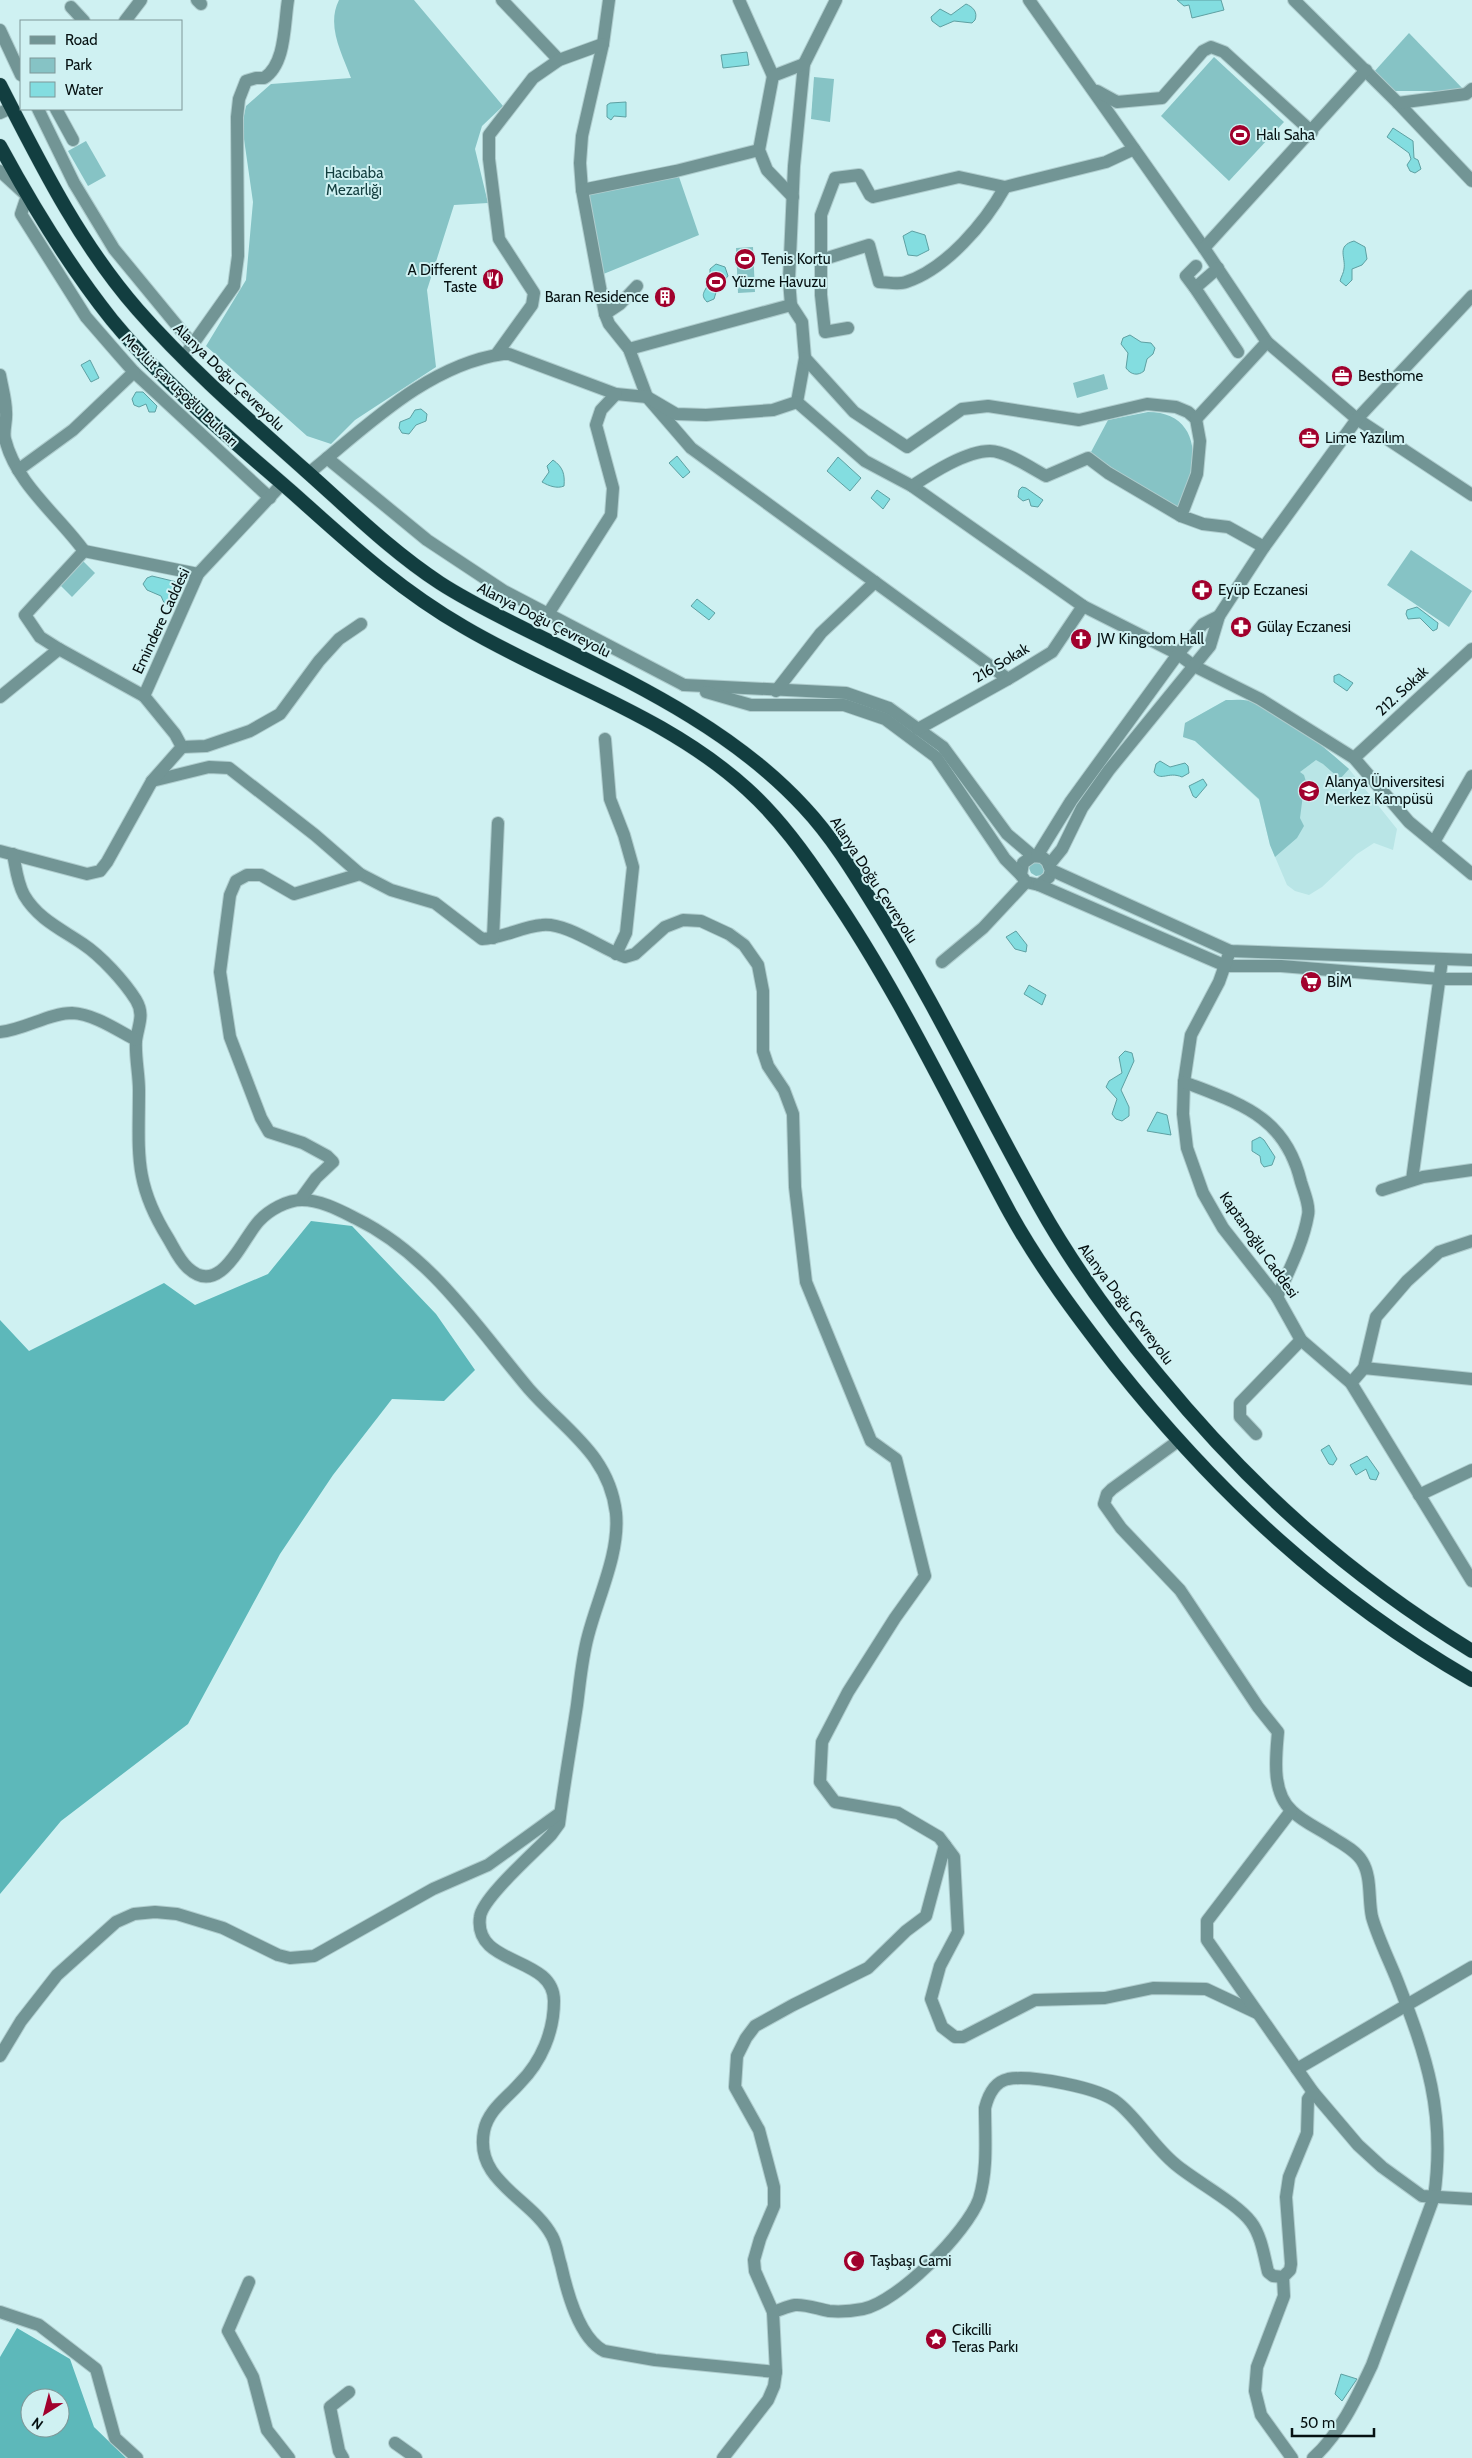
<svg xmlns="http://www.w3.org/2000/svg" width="1472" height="2458" font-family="Cabin,sans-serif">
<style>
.built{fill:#b9e5e6}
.green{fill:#86c3c5}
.forest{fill:#5db8ba;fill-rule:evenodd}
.water{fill:#83dde0;stroke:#5ea0a2}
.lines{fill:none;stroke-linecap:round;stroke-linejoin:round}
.minor-casing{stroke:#afcdce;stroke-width:14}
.tertiary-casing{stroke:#afcdce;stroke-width:14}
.trunk-casing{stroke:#afcdce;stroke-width:15}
.minor{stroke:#729595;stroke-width:12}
.tertiary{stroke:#729595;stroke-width:12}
.trunk{stroke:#123e40;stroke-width:14}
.labels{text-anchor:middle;stroke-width:4;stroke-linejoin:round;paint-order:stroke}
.poi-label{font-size:15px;fill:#061112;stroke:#cff1f2;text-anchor:start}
.park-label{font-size:15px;fill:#133e3f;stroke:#cff1f2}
.street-label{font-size:15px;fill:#061112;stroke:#cff1f2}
</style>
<rect width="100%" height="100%" fill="#cff1f2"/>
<path class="built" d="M1226,700H1247L1307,733L1349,769L1397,829L1393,850L1374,843L1357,854L1322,887L1309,895L1295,891L1287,885L1270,845L1259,800L1195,741L1183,737L1185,723Z"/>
<g class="green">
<path d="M339,0H414L503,106L482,126L475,149L488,203L454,205L427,290L436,367L355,420L331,444L307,436L206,346L246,280L253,202L242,125L246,106L271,84L351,78C342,53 326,26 339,0Z"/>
<path d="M1409,33L1465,91H1390L1373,73Z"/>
<path d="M1214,57L1284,122L1229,181L1161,116Z"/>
<path d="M814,77L834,79L830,122L811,119Z"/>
<path d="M86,141L106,176L88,186L68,151Z"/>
<path d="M679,177L699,235L601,275L587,193Z"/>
<path d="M753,247L755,292L738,293L736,248Z"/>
<path d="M1104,374L1108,389L1077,398L1073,383Z"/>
<path d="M1148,412C1183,412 1197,436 1192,469C1190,483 1183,497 1178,510L1103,462L1091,452L1108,420Z"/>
<path d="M1411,550L1472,591L1449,627L1387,585Z"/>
<path d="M83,561L95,573L72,597L60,585Z"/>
<path d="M1226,700C1233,700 1242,699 1249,701C1287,714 1319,743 1349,769L1340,779L1323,764L1316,760L1300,772L1304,775L1307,785L1304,787L1300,818L1304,826L1297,838L1275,857L1270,845L1259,799L1195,741L1183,737L1185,723Z"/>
<path d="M1033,860L1046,865L1042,875L1036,876L1031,873L1029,868Z"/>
</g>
<g class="forest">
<path d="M311,1221L352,1226L436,1314L475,1370L444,1401L392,1399L333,1475L280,1554L188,1724L61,1821L0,1894V1320L29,1351L164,1283L195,1305L268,1274Z"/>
<path d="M17,2328L70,2359L94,2427L126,2458H0V2357ZM30,2398H60V2428H30Z"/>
</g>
<g class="water">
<path d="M1177,0H1221L1224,10L1192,18L1189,5L1184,6Z"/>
<path d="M966,4C973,7 978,12 975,20L972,23L954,21L940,27L932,21L931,17L940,9L951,15Z"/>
<path d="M747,52L749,65L723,68L721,55Z"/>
<path d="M626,102V117L614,116L611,120L607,117V105L610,103Z"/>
<path d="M1393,128L1413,141L1414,158L1418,160L1421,169L1415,173L1410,171L1407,165L1411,159L1409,153L1387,137Z"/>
<path d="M912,231L925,235L929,250L917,256L908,255L903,236Z"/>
<path d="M1354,241L1365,247L1367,259L1362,265L1352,269V280L1346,286L1340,281C1341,277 1344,272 1344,269C1346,257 1336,246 1354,241Z"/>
<path d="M716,264L725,267L728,276L717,289L714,299L707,302C699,294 706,291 709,282C710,278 710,273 710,269Z"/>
<path d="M1130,335L1141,342L1151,343L1155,348L1153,354L1147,359L1144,371C1138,376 1131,375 1126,368L1128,353L1121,344L1123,338Z"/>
<path d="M90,360L99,378L91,382L81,365Z"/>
<path d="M136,392H143L157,406L155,412H149L146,404L139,407L134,405L132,399Z"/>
<path d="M421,409L427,414L426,421L416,425L409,434L402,433L399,428L400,422L410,418L415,410Z"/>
<path d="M677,456L690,472L683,478L669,463Z"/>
<path d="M838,457L861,478L850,491L827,471Z"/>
<path d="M553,460C563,467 565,474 564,486C557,489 549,486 542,482L549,472L547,466Z"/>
<path d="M1022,487L1026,488L1043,500L1038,507L1031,506L1029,499L1023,501L1018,497L1019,490Z"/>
<path d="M877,490L890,499L883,509L871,498Z"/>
<path d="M152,576L181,583L171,607L165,605L161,596L147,590L143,584L147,578Z"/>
<path d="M697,599L715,613L709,620L691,606Z"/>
<path d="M1417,607L1438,623L1437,629L1433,631L1420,618L1408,619L1406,614L1407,610Z"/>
<path d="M1339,674L1353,683L1347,691L1334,682V676Z"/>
<path d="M1160,761L1170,767L1185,763L1188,766L1189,773L1182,777C1168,771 1161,782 1154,772L1156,764Z"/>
<path d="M1203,779L1207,785L1196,798L1193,796L1189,786Z"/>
<path d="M1016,931L1027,945L1026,952L1015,949L1006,937Z"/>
<path d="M1029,985L1046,995L1042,1005L1024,994Z"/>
<path d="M1125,1051L1132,1053L1134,1061L1121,1090L1129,1107V1116L1122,1121L1116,1119L1112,1114L1117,1099L1106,1087L1109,1081L1122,1073L1119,1057Z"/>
<path d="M1157,1112L1167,1115L1171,1135L1147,1131Z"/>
<path d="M1260,1137L1264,1140L1275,1157L1272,1165L1264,1167L1261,1163L1260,1156L1252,1151V1141Z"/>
<path d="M1329,1445L1337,1459L1333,1465L1329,1464L1321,1450Z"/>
<path d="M1367,1456L1379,1473L1376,1480L1370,1479L1366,1469L1356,1475L1350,1465Z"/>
<path d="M1341,2374L1357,2379L1342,2401L1335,2394Z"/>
</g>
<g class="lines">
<g class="minor-casing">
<g id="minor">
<path d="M197,0L201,4"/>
<path d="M502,0L559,60"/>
<path d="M609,0L603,44L582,136L580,163L582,190L605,314L609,324L629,349L647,397L691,448L1008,679"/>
<path d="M739,0L773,76"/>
<path d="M836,0L804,64L794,166L789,280L791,305L802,322L805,358L797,402L865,461L912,486L1083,606L1178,654L1194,666L1260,699L1354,758L1409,822L1472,874"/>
<path d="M1029,0L1204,248L1267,342L1357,419L1472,495"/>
<path d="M1294,0L1398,103L1472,181"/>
<path d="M71,7L84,21"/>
<path d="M125,21L141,0"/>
<path d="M0,30L21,75"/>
<path d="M1097,91L1117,102L1162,98L1203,51L1211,47L1224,52L1312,132"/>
<path d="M1398,103L1466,94L1472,89"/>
<path d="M38,109L74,183L114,249L193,345"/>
<path d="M56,109L73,140"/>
<path d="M582,190L676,171L759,150"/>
<path d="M27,196L21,214L86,317L119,355L134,372L270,498"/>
<path d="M793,197L767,170L759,150L773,76L804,64"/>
<path d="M1204,248L1366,70"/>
<path d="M821,260L869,245L879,282C887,282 899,285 906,282C946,269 985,223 1005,187"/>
<path d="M1218,268L1195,288L1238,352"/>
<path d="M1195,288L1186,276L1196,266"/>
<path d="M605,314L620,304L637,286"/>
<path d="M848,328L825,332L821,295V215L835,178L859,175L870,195L873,197L959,177L1005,187L1106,162L1134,149"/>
<path d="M629,349L791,305"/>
<path d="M496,355L532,305L534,293L499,239L489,159V135L533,78L559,60L603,44"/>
<path d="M183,358L234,286L238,256L237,117L239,99L246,81L256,78H264C286,64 284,24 288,0"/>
<path d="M805,358L854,412L907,447L962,409L988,406L1079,420L1147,404L1176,407L1188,412L1196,419L1200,441L1197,474L1181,516L1203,524L1228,527L1264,547"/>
<path d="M0,375C2,387 6,400 6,412C7,421 3,431 5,439C16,484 58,515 84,551"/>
<path d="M1196,419L1267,342"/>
<path d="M18,470L73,430L134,372"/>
<path d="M309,473C366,427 427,365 503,354H509L616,394L647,397L676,414L706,415L773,410L797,402"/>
<path d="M912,486C932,473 966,451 990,451C1006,451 1031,468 1046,476L1088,458L1108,473L1181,516"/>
<path d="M548,614L611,515L613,488L596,425L601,410L616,394"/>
<path d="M59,649L144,696"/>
<path d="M684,685L846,693L889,708L943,747L1007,834L1033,856L1042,857L1047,861L1051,870L1049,877L1039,885L1026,882L1021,875L1023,863L1033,856"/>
<path d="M776,691L821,633L875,582"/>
<path d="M706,692L751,705H844L885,719L936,757L1005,859L1021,875"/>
<path d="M0,697L59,649L40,637L25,615L84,551L198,574"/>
<path d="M918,729L1008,679L1052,652L1083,606"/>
<path d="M605,739L610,799L624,835L633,867L626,933L616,954"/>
<path d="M182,747L206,746L250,731L280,714L319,661L339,639L361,624"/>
<path d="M1354,758L1472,649"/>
<path d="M152,781L209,767L229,768L315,835L360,874L391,890L435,903L482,939C503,938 521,927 542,925C566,922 602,949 625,957L635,954L665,927L683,920L701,921L729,934L744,945L758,965L763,991V1051L768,1066L784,1090L793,1114L795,1187L806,1282L871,1441L896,1459L925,1576L895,1618L848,1692L822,1742L820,1782L835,1802L898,1813L939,1837L954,1857L958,1932L940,1966L931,1999L942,2027L955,2037H963L1035,2000L1105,1998L1153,1988L1206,1989L1257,2013"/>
<path d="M1434,842L1472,776"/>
<path d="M0,851L87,874L100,871L107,862L152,781L182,747L175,734L144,696L198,574L282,484"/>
<path d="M13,854C16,868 17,882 24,895C38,919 61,929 83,944C101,956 124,981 136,1000C145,1015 138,1025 136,1041C135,1057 139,1074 139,1090C139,1152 133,1182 168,1238C174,1248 179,1260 188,1268C221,1298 242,1239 259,1221C269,1210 287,1200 302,1200C320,1200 339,1210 355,1218C431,1255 476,1326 529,1389C565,1430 609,1454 616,1513C620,1553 598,1597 588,1636C582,1658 580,1682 577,1705C571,1745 564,1784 559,1824L551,1835C536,1851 482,1898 480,1917C473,1967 554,1955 554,2001C554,2032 541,2062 520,2083C507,2098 488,2110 484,2131C474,2182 532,2198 552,2236C557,2245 558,2256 561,2265C567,2292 579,2338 604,2351L655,2360L776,2372"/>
<path d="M1037,856L1071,801L1178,654L1203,624L1219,616"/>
<path d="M1049,865L1062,849L1082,808L1109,770L1210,646L1219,616L1264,547L1357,419L1472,296"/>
<path d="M1051,870L1230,951L1472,960"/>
<path d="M1039,885L1226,966H1281L1440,979H1472"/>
<path d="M493,938L498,823"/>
<path d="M1230,951L1219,982L1191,1035L1184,1082L1183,1114L1187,1148L1203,1193L1223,1228L1277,1297L1301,1340L1351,1383L1472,1581"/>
<path d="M942,962L983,928L1026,882"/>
<path d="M0,1032C24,1030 49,1013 72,1013C94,1014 117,1030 136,1040"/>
<path d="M1184,1082C1241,1104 1285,1116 1301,1182C1304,1192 1310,1206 1308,1215C1303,1244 1289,1270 1277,1297"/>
<path d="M1412,1180L1442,960"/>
<path d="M1382,1190L1423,1177L1472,1170"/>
<path d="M300,1200L316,1178L333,1162L327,1156L303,1143L269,1132L261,1118L230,1037L220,972L230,895L236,881L247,875H261L294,894L360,874"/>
<path d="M1364,1368L1376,1317L1407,1281L1439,1252L1472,1241"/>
<path d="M1351,1383L1364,1368L1472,1379"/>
<path d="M1256,1434L1240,1417V1403L1301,1340"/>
<path d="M1178,1441L1112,1489L1107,1494L1104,1504L1121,1528L1180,1590L1258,1707L1278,1732C1276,1756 1271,1792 1292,1811C1303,1822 1320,1829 1333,1838C1343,1844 1356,1851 1362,1861C1372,1877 1368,1899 1372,1917C1378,1938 1389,1960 1397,1980C1427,2057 1446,2113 1434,2197L1372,2365C1357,2397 1340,2434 1313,2458"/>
<path d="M1419,1495L1472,1470"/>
<path d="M1291,1811L1207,1921V1940L1313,2092L1358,2145L1382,2167L1422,2196L1472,2199"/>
<path d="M0,2056L21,2021L57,1975L116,1922L134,1914L155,1912L177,1914L223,1928L278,1955L290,1958L314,1956L433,1889L488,1865L560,1813"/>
<path d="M1297,2069L1472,1967"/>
<path d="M1283,2277L1284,2296L1257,2367L1255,2391L1261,2415L1292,2458"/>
<path d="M249,2282L228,2331L253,2377L267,2430L289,2458"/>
<path d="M0,2312L39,2325L96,2369L115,2438L137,2458"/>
<path d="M773,2312C780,2310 788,2306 795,2305C805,2304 818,2309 829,2311C840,2312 852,2311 863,2309C898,2302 967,2232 979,2199C988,2170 985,2137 985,2108C988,2096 994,2082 1008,2079C1031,2075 1099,2087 1118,2103C1139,2120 1153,2146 1175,2164C1195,2181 1237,2203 1251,2222C1261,2235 1264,2255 1268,2272L1273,2276L1283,2277L1290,2270L1291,2264L1286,2197L1289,2177L1307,2133L1308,2099L1313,2092"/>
<path d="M395,2443L416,2458"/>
<path d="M343,2458L339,2451L330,2407L349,2392"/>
<path d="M723,2458L768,2400L774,2386L776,2372L773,2312L755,2271L754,2260L760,2239L774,2206V2187L759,2130L735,2087L737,2056L746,2038L755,2026L793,2005L868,1968L906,1931L926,1916L945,1845"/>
</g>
</g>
<g class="tertiary-casing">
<g id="tertiary">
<path d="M0,113L11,108"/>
<path d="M0,171L24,193"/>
<path d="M327,458L427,540L504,591L684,685"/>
</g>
</g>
<g class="trunk-casing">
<g id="trunk">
<path d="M0,85C40,163 80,244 138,310C189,368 248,419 305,470C349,509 391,551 440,583C474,605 511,622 547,640C639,686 734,731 804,807C834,839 857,878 880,915C938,1009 985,1109 1039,1205C1073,1266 1114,1322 1159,1376C1251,1488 1348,1575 1472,1651"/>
<path d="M0,146C33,207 69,266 112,320C165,385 230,438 293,493C349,543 398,589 464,627C557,682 666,715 747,789C779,818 805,854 829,890C899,992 951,1104 1010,1213C1040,1267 1077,1316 1115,1365C1217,1493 1330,1598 1472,1680"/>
</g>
</g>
<use href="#minor" class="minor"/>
<use href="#tertiary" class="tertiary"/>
<use href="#trunk" class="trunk"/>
</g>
<defs>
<g id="stadium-disc" transform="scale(1.125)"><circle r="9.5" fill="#a1012d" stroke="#cff1f2"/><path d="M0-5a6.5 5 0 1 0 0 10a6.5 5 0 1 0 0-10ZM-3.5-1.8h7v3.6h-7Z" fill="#fff"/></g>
<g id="restaurant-disc" transform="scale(1.125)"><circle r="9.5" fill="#a1012d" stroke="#cff1f2"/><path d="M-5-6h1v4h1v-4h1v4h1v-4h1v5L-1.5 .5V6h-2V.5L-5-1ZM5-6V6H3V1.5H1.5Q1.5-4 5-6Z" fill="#fff"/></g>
<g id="building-disc" transform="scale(1.125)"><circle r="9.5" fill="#a1012d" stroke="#cff1f2"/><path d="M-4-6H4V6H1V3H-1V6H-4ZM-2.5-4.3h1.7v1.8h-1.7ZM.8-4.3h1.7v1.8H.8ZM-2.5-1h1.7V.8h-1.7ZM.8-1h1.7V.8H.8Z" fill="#fff"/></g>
<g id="office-disc" transform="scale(1.125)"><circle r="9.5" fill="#a1012d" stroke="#cff1f2"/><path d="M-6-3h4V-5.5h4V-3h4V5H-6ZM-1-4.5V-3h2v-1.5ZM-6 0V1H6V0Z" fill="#fff"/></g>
<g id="pharmacy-disc" transform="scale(1.125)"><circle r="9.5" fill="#a1012d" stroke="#cff1f2"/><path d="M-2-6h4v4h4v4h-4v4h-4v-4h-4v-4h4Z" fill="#fff"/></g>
<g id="church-disc" transform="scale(1.125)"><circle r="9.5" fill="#a1012d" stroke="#cff1f2"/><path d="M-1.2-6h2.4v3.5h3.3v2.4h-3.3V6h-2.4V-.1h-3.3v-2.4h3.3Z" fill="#fff"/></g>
<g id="university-disc" transform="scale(1.125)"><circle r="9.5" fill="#a1012d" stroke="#cff1f2"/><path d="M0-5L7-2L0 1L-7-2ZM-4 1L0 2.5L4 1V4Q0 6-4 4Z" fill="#fff"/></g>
<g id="supermarket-disc" transform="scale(1.125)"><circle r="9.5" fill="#a1012d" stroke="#cff1f2"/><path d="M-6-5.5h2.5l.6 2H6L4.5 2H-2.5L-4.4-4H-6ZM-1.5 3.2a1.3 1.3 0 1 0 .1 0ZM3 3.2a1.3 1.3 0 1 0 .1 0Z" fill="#fff"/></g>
<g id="mosque-disc" transform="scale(1.125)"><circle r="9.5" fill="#a1012d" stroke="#cff1f2"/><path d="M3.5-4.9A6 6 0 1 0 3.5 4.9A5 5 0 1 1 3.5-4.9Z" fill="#fff"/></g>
<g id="sight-disc" transform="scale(1.125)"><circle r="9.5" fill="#a1012d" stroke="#cff1f2"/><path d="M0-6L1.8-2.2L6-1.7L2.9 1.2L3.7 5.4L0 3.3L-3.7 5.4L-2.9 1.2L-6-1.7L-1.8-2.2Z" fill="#fff"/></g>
</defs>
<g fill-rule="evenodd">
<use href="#stadium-disc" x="1240" y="135"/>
<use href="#stadium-disc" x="745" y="259"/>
<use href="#restaurant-disc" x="493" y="279"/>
<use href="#stadium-disc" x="716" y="282"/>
<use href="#building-disc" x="665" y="297"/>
<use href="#office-disc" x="1342" y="376"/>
<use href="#office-disc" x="1309" y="438"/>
<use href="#pharmacy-disc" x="1202" y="590"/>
<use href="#pharmacy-disc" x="1241" y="627"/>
<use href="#church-disc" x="1081" y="639"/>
<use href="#university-disc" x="1309" y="791"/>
<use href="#supermarket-disc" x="1311" y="982"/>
<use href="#mosque-disc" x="854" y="2261"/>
<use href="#sight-disc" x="936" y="2339"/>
</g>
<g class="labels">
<g class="poi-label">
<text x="1256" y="140">Halı Saha</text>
<text x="761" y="264">Tenis Kortu</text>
<text x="477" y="275" text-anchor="end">A Different<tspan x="477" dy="17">Taste</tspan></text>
<text x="732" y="287">Yüzme Havuzu</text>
<text x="649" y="302" text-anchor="end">Baran Residence</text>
<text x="1358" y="381">Besthome</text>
<text x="1325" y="443">Lime Yazılım</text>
<text x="1218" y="595">Eyüp Eczanesi</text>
<text x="1257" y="632">Gülay Eczanesi</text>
<text x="1097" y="644">JW Kingdom Hall</text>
<text x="1325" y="787">Alanya Üniversitesi<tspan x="1325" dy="17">Merkez Kampüsü</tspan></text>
<text x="1327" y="987">BİM</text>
<text x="870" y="2266">Taşbaşı Cami</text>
<text x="952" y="2335">Cikcilli<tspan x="952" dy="17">Teras Parkı</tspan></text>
</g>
<g class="park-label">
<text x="354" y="178">Hacıbaba<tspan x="354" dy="17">Mezarlığı</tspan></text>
</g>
<g class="street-label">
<text transform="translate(229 377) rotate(44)" y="5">Alanya Doğu Çevreyolu</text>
<text transform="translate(180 390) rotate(44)" y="5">Mevlüt çavuşoğlu Bulvarı</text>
<text transform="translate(544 620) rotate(27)" y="5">Alanya Doğu Çevreyolu</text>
<text transform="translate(161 621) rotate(-65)" y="5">Emindere Caddesi</text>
<text transform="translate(1001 663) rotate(-31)" y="5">216 Sokak</text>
<text transform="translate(1402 691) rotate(-43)" y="5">212. Sokak</text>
<text transform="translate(874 880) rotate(57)" y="5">Alanya Doğu Çevreyolu</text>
<text transform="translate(1259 1245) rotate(55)" y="5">Kaptanoğlu Caddesi</text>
<text transform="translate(1126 1304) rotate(53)" y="5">Alanya Doğu Çevreyolu</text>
</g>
</g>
<rect x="20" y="20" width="162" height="90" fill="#cff1f2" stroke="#7f9798"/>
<rect x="30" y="36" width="25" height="8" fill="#729595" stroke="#7f9798"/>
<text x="65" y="45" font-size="15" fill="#061112">Road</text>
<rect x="30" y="58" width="25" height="15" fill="#86c3c5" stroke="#7f9798"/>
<text x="65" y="70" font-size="15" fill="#061112">Park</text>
<rect x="30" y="82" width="25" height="15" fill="#83dde0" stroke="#7f9798"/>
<text x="65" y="95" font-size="15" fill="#061112">Water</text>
<g transform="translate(45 2413) rotate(216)"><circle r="24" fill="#cff1f2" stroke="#7f9798"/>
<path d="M0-4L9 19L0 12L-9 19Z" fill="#a1012d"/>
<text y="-8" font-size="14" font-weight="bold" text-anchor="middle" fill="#061112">N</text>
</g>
<path d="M1292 2428v8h82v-8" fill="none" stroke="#061112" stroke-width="2.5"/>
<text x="1300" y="2428" font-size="15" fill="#061112" stroke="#cff1f2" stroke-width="4" paint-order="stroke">50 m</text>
</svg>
